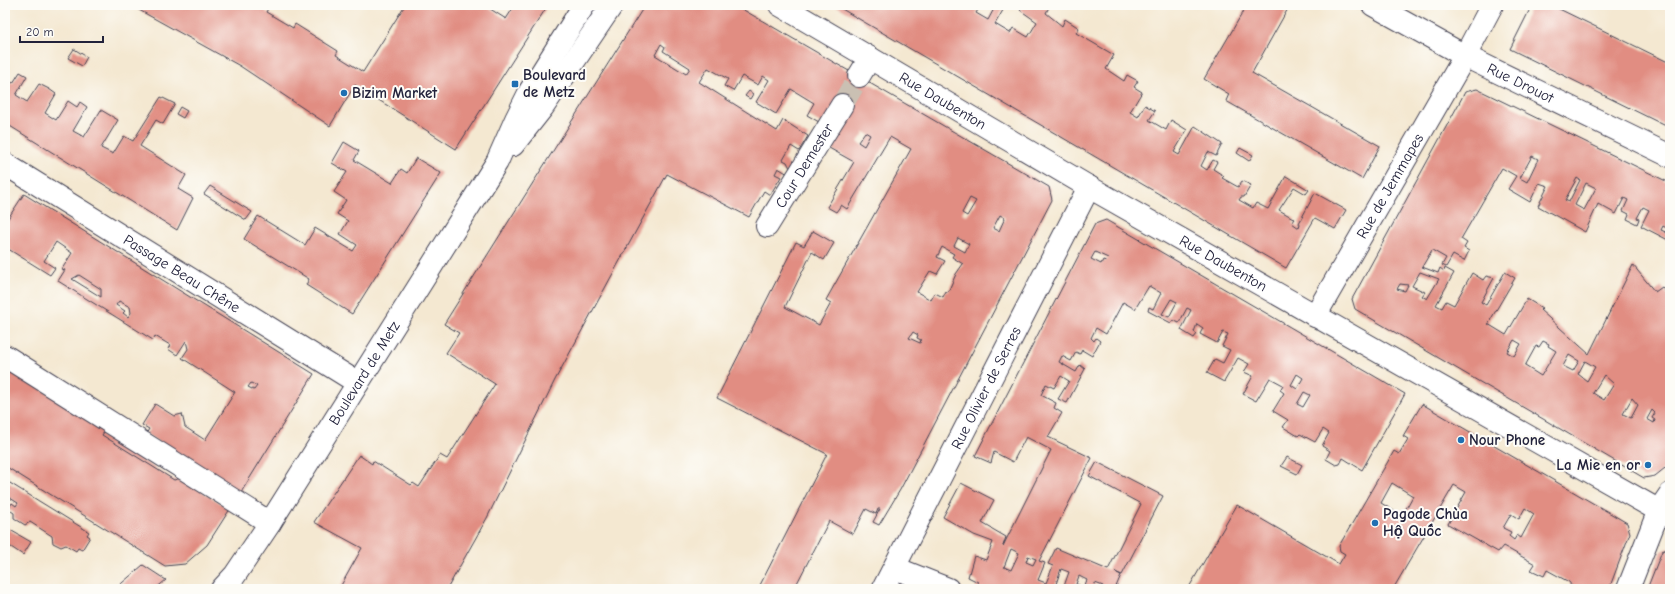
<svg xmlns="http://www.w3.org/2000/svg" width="1675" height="594" font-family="'Comic Neue',sans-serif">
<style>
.building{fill:#e18d82;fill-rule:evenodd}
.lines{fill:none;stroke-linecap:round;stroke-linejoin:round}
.minor-tunnel{stroke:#cac0b3;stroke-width:22;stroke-dasharray:22 11;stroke-linecap:butt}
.minor-casing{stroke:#424052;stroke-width:24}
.major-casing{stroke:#424052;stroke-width:24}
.minor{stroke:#fff;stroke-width:22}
.major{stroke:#fff;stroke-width:22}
.poi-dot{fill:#1f6fb2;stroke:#fdfcf7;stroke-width:1.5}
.labels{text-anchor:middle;stroke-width:4;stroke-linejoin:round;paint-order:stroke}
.poi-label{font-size:15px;font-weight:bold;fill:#22223b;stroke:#fdfcf7;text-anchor:start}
.street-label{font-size:15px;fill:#22223b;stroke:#fdfcf7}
</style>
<rect width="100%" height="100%" fill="#fdfcf7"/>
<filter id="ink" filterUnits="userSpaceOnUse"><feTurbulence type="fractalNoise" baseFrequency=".025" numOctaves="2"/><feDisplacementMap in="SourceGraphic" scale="8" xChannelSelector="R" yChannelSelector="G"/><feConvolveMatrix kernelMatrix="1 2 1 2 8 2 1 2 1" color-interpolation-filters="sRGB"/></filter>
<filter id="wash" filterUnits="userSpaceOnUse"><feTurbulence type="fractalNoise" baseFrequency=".012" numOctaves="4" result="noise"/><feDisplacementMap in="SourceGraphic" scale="16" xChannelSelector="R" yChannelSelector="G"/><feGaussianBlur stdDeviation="0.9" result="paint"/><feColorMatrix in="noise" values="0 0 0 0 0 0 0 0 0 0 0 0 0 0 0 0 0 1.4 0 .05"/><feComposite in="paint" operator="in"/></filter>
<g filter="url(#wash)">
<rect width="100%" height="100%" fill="#f4e8d1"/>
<g id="blocks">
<g class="building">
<path d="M130,5H270L266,12L293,28L295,24L338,51L336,55L363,72L405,5H484L506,19L515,5H548L456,149L355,85L330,126L240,66Z"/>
<path d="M645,5H735L1049,187L1052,200L900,490L879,525L873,522L880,509H878L876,514L866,509L853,534L829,521L794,589H758L827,454L717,398L796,242L804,246L813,231L834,243L824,260L812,252L785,307L819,325L831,303L826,300L911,149L890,137L847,209L841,205L836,212L827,207L854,162L822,144L824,125L807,115L814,103L791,89L776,114L756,102L769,80L763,76L758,85L742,76L733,91L724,86L728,79L708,68L699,82L777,131L783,120L808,136L799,151L791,146L783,160L787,162L791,170L788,174L778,168L775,174L781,177L770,195L764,191L749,217L667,174L555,380L487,518L447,589H339L362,548L314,522L359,455L372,464L373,461L411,485L413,483L419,487L440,455L447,459L495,384L446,353L459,333L444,324ZM661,44L665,47L663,51L690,68L686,74L655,55ZM865,132L870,135L864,146L858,142ZM970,198L976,201L967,216L962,213ZM1000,215L1005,218L999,231L993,228ZM958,238L969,244L965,252L954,246ZM942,247L954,254L952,257L963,264L956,274L948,292L946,291L943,297L935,293L931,300L917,292L930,271L937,274L945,261L937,257ZM913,332L918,335L917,338L921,340L920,343L909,338Z"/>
<path d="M835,5H981L976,13L988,20L996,5H1006L995,24L1010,33L1013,28L1028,37L1037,22L1020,10L1023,5H1050L1046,13L1062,26L1065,19L1079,28L1076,33L1114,55L1106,69L1124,81L1127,75L1138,81L1134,87L1142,92L1130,112L1138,117L1145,105L1155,111L1149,120L1166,130L1171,120L1187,130L1174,152L1179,155L1195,126L1222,144L1216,156L1208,152L1201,166L1207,170L1213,160L1217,162L1213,169L1224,176L1222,178L1238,187L1242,181L1251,185L1244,197H1241L1239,200L1253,208L1256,203L1268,209L1286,176L1309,190L1306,194L1294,187L1279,210L1295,219L1292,223L1299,228L1300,225L1299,223L1315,193L1346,210L1335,229L1315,218L1286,268Z"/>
<path d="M1247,5H1290L1252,73L1380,146L1362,179L1226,101L1229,94L1204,79Z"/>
<path d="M1532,5H1551L1670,63V128L1510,49Z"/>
<path d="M74,49L87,57L82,66L68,58Z"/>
<path d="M20,72L27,76L16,95L27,102L39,84L49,89L56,94L45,113L56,120L68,101L77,107L80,102L87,107L73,131L84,137L101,110L118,120L101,148L113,154L124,136L133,141L161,97L175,104L163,124L156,120L140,146L186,175L178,189L193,198L177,230L5,123V79L13,83Z"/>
<path d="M1477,89L1670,183V230L1663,226L1661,230L1670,234V241L1641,226L1649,210L1643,207L1637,218L1639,219L1637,224L1627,219L1629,214L1623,211L1628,200L1624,198L1616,214L1598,204L1585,232L1538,206L1548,186L1539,183L1530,202L1508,189L1516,176L1502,168L1461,239L1467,243L1464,248L1469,251L1464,261L1453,255L1446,267L1442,265L1446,258L1432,250L1422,267L1438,273L1440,268L1444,271L1445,268L1454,273L1436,305L1442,308L1446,301L1454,305L1472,273L1483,280L1486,276L1494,278L1481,302L1486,305L1505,272L1515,278L1488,324L1506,335L1527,299L1542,308L1540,310L1589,354L1633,265L1655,292L1662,287L1670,297V464L1655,476L1644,478L1355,309L1352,299L1457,107L1465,92ZM1532,156L1538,159L1527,182L1520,178ZM1577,178L1580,180L1569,202L1565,200ZM1586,183L1596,188L1584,210L1575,205ZM1420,272L1439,279L1427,299L1422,296L1425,292L1412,286ZM1400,284L1408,285L1405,291L1397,289ZM1514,340L1521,344L1514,356L1507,352ZM1543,341L1549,344L1548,346L1556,351L1541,376L1525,366L1536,346L1539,347ZM1569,355L1579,361L1573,371L1563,366ZM1585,361L1595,367L1587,381L1578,374ZM1604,375L1614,384L1604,400L1593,393ZM1632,398L1638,405L1631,418L1623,414ZM1652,410L1655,413L1652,418L1655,420L1654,423L1647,419Z"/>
<path d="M749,91L753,94L750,99L745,96Z"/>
<path d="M180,107L187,111L183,118L176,114Z"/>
<path d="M344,142L359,151L354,160L392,183L401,169L407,173L416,158L441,173L352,314L306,285L309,279L244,239L258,216L305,245L315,228L353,251L357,245L340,234L348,221L337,214L346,200L334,192L347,172L332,163Z"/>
<path d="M1240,148L1253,155L1249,161L1237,153Z"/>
<path d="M210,186L252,212L246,220L204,194Z"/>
<path d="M24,194L314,374L240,494L146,434L149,429L142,425L155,404L174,416L182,414L185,427L205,440L235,392L182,358L188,349L186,341L177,355L168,349L170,345L155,336L153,340L58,281L65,270L62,269L72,253L56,242L44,261L55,268L50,275L5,247V223ZM79,275L101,289V297L72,279ZM119,301L130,307L131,313L128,317L123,313L125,311L116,305ZM251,383L257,386L254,390L248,387Z"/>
<path d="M1106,220L1405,394L1362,470L1343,458L1340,464L1336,465L1326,459L1330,451L1322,446L1329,433L1323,429L1315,442L1300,434L1298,436L1283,427L1288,420L1273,411L1284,393L1280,390L1283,385L1270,378L1256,401L1243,394L1253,376L1244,372L1249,364L1238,358L1224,382L1207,373L1215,359L1223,363L1230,350L1222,346L1228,334L1223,332L1217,343L1200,334L1203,328L1197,324L1194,332L1197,334L1194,338L1181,330L1191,310L1187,308L1179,323L1173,320L1171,323L1148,311L1149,307L1153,309L1161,293L1149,286L1135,309L1123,302L1106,334L1096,328L1091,338L1094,341L1096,338L1100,341L1092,356L1082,350L1080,354L1076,352L1071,361L1062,356L1059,362L1076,372L1080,365L1085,369L1067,403L1058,399L1069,381L1061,376L1054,388L1046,384L1041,395L1056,403L1054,408L1062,413L1048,437L1092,458L1039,561L1045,563L1038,580L1046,583L1053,566L1048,564L1056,548L1108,570L1141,504L1089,476L1097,462L1163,496L1122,575L1115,572L1121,575L1115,589H1102L1103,586L1095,583L1094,587L1099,589H1063L1069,572L1061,569L1055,587L1061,589H975L978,582L968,577L974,556L986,560L993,542L974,535L943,517L961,483L994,500L982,523L1006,537L1003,546L1051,450L1026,437L1013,462L994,452L991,463L975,456L1095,224ZM1095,252L1108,258L1106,261L1103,260L1101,264L1091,259ZM1171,299L1177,302L1169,317L1162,314ZM1297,374L1303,378L1297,389L1291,385ZM1304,392L1310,395L1303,407L1297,404ZM1011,549L1019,553L1011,570L1004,567ZM1028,556L1036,559L1033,565L1026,562ZM1079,576L1087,580L1084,587L1076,584Z"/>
<path d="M5,366L106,429L102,435L174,480L181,478L230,509L207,545L185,564L165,566L5,466Z"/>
<path d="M1422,404L1627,523L1630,533L1609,589H1574L1569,582L1547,570L1544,576L1531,570L1535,564L1503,546L1498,552L1448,524L1466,492L1454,485L1393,589H1188L1237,505L1339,564L1345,554L1340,551L1339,546L1394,451L1399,454L1408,439L1403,436ZM1392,483L1413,496L1402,516L1381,503ZM1525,508L1534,514L1521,538L1517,535L1514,540L1509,536L1511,532L1503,528L1511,514L1519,519Z"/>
<path d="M1287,457L1302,465L1297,474L1281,466Z"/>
<path d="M5,480L89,532L87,535L90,537L82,550L78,548L76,551L66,545L61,547L53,543L52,536L30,522L25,525L14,518V513L8,509L12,503L16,506L18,503L10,498L8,501L5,499Z"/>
<path d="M5,527L31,542L23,555L8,545L5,549Z"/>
<path d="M1669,548L1670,589H1647L1662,551Z"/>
<path d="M143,565L166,580L155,589H115Z"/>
</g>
</g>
</g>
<g filter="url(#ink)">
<use href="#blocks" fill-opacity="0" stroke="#424052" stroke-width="1"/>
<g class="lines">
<path class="minor-tunnel" d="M842,105L859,76"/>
<g class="minor-casing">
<g id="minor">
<path id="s1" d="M780,5L1089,187L1670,517"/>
<path id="s2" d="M1373,5L1465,56L1670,156"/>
<path d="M859,76L870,58"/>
<path id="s3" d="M5,164L358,383"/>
<path id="s4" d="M767,226L842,105"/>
<path id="s5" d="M1315,316L1465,56L1492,5"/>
<path d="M5,356L270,523"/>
<path d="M895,568L948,589"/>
<path id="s6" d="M883,589L1089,187"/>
<path d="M1628,589L1659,510L1670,494"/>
</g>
</g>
<g class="major-casing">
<g id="major">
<path d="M513,145L543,107L612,5"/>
<path id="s7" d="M222,589L235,575L270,523L497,162L516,119L530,91L584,5"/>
</g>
</g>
<use href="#minor" class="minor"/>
<use href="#major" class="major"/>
</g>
</g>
<g class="poi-dot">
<rect x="511" y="80" width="8" height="8" rx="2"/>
<circle cx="344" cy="93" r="4"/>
<circle cx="1461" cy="440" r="4"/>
<circle cx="1648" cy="465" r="4"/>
<circle cx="1375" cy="523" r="4"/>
</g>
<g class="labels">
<g class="poi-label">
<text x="523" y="80">Boulevard<tspan x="523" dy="17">de Metz</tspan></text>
<text x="352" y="98">Bizim Market</text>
<text x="1469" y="445">Nour Phone</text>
<text x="1640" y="470" text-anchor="end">La Mie en or</text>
<text x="1383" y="519">Pagode Chùa<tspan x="1383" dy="17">Hộ Quốc</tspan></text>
</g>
<g class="street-label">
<text dy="5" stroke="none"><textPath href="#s2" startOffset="167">Rue Drouot</textPath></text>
<text dy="5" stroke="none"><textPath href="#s1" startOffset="189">Rue Daubenton</textPath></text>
<text dy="5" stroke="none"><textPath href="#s4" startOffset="71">Cour Demester</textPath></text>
<text dy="5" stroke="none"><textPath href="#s5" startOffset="150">Rue de Jemmapes</textPath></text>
<text dy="5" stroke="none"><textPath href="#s1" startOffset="513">Rue Daubenton</textPath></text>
<text dy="5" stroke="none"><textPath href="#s3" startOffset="208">Passage Beau Chêne</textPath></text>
<text dy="5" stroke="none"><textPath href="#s7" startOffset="259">Boulevard de Metz</textPath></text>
<text dy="5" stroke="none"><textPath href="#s6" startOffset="226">Rue Olivier de Serres</textPath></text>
</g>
</g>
<rect width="1675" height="594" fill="none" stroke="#fdfcf7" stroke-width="20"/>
<path d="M20 36v6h83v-6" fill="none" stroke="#22223b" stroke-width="2"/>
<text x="26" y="36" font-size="12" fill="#22223b" stroke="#fdfcf7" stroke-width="3" paint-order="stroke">20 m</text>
</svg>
